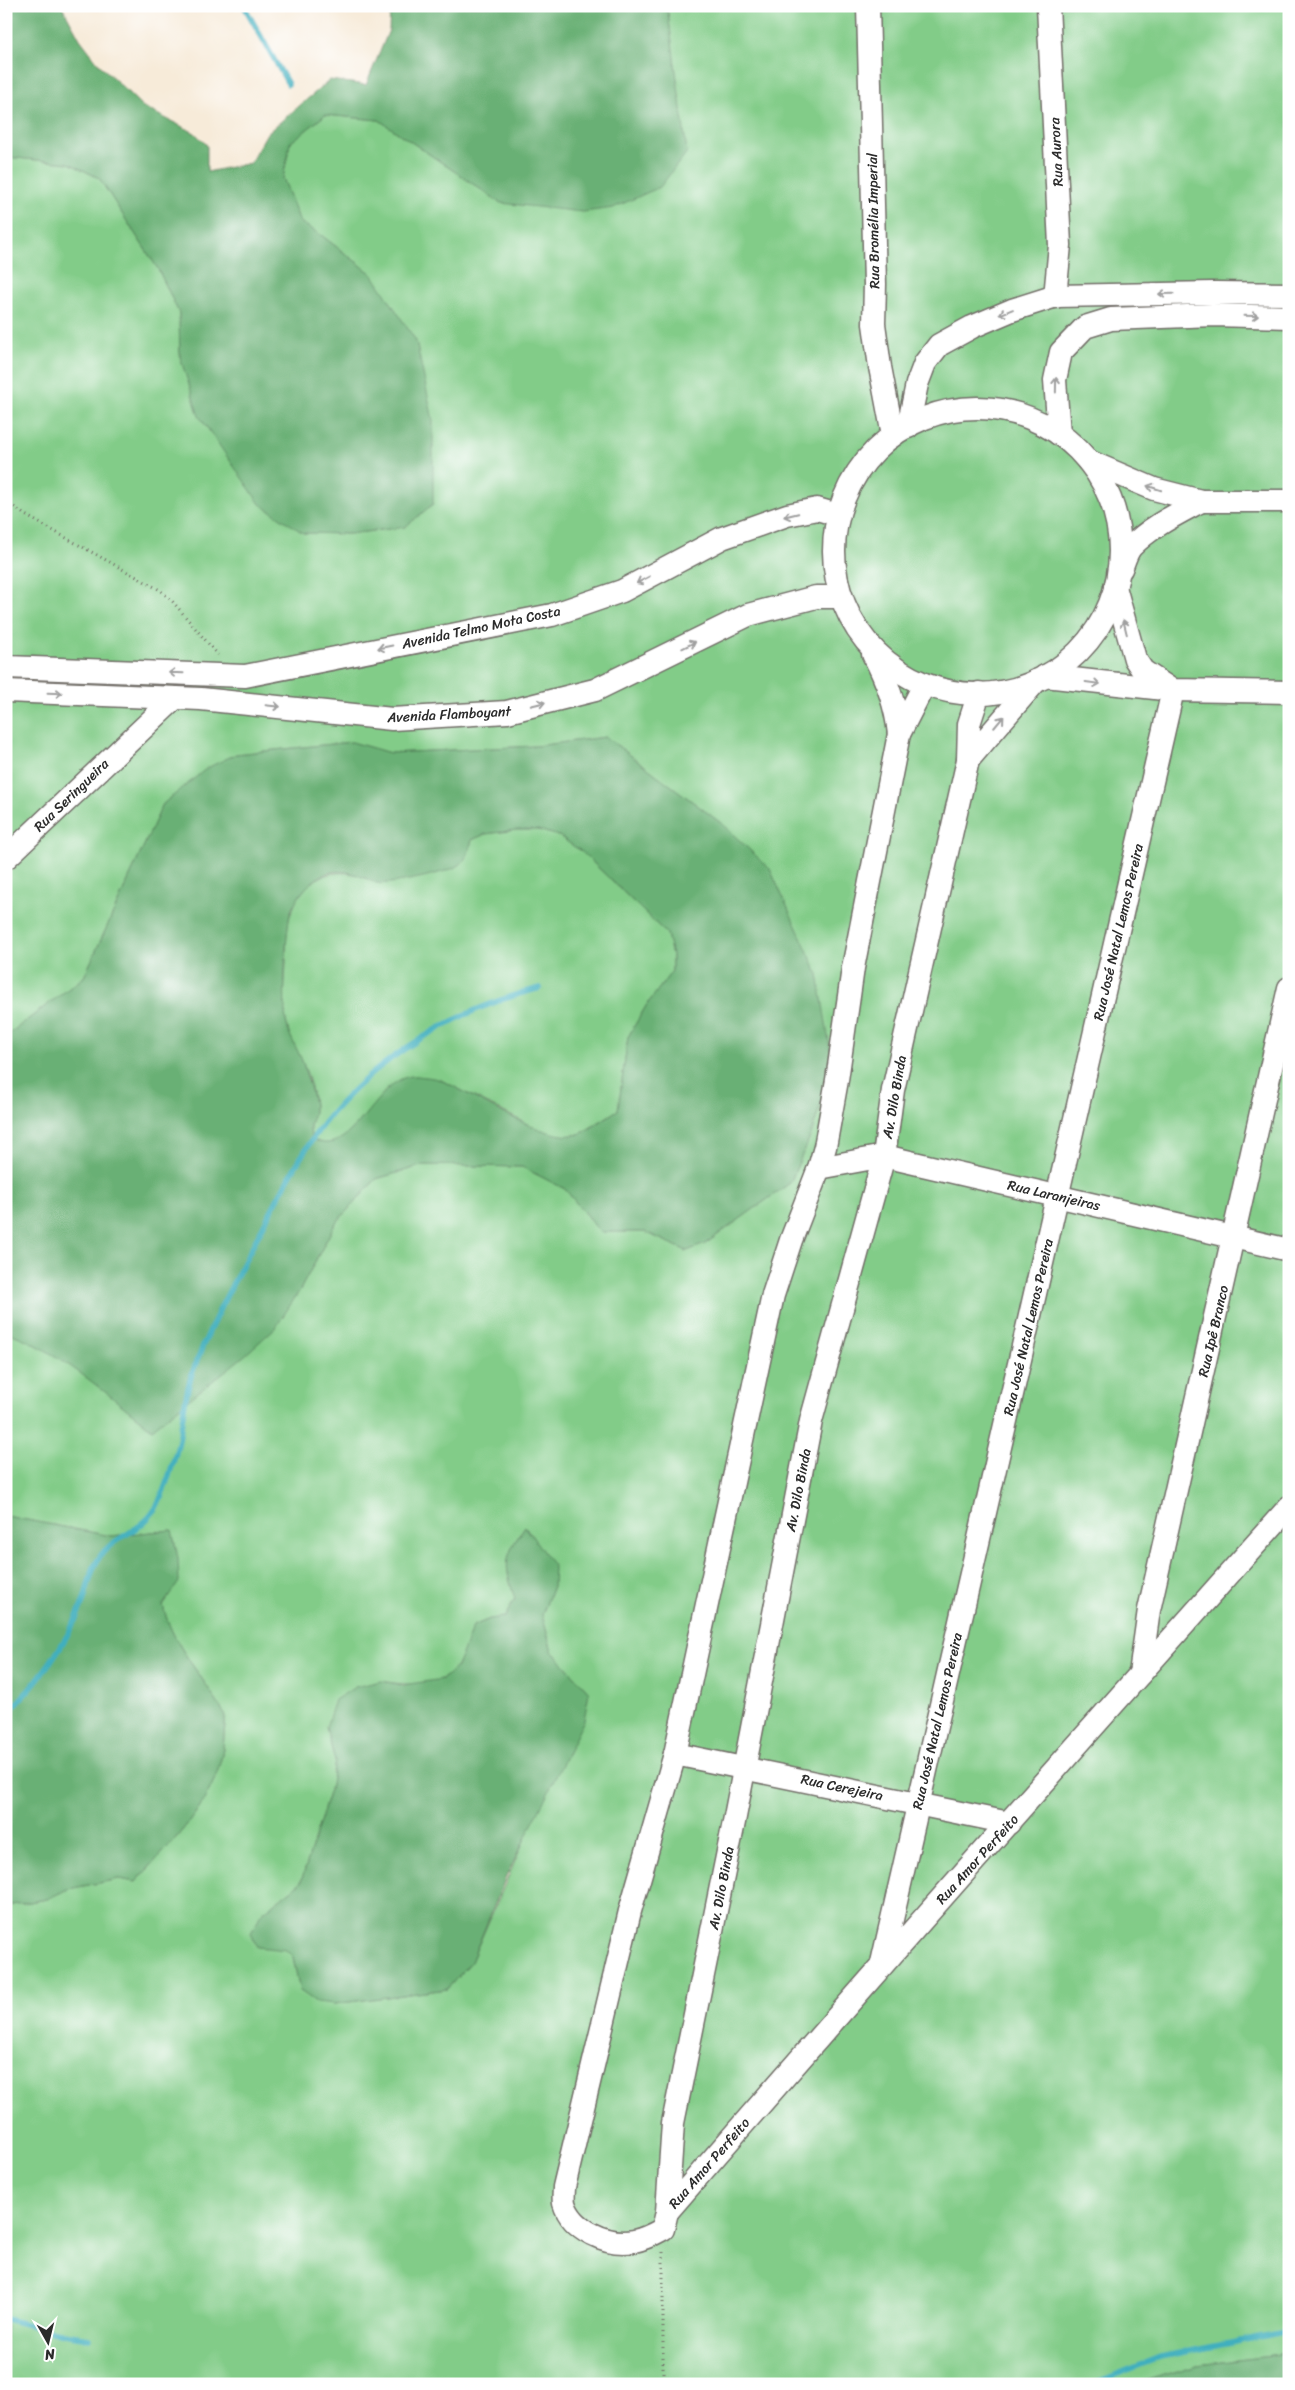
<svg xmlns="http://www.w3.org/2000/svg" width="1295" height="2390" font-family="Sriracha,sans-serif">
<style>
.green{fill:#82cc88;stroke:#567c5a;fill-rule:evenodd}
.forest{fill:#69b074;stroke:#4a6e50;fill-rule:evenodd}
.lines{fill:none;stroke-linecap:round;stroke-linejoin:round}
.stream{stroke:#41afbe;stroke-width:5.5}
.street-casing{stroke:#726e68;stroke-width:25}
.path{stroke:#726e68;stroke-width:3;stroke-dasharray:1 4;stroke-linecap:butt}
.street{stroke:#fff;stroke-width:22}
.oneway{stroke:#a0a0a0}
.labels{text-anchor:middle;stroke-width:4;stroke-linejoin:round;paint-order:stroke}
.street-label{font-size:14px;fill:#2b2b2b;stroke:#fff}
</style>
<rect width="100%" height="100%" fill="#fff"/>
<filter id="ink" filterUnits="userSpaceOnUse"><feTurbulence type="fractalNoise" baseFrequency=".02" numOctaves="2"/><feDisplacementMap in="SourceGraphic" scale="10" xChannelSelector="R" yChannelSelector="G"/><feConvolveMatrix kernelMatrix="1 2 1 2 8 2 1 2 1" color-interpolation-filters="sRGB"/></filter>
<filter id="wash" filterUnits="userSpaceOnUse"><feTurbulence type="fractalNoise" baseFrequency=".0096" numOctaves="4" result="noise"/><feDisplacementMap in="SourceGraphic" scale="20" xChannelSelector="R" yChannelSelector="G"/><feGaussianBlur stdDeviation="1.12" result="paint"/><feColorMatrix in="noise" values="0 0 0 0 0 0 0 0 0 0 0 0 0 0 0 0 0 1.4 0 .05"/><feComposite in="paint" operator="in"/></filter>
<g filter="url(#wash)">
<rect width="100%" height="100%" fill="#f7ebd9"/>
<g class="green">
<path d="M663,6H1289V2354L1197,2365L1136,2384H6V1906L47,1899L68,1889L119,1879L136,1882C174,1839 222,1797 224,1736C224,1731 226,1723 225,1717C224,1711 217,1703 214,1697C195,1666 171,1641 163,1606L170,1594L172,1530L111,1536L6,1516V1332C53,1345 113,1399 152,1429L300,1290L335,1224L376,1179L424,1165L522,1167L565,1189L600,1232H645L687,1251L705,1244L790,1183L811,1134L833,1067L721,823L606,737L536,746L390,753L351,742L236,754L163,804L84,977L6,1036V157L69,163L99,178L158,269L179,313L180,357L303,533L349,534L405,527L372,274L321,235L300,222L283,178L290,143L325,115L379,120L501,203L686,152L668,13ZM525,1526L553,1586L542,1615L552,1651L589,1692L471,1962L447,1989L334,2004L300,1991L293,1957L261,1914L301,1882L330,1790L335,1761L326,1727L381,1681C403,1685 443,1689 457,1666C464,1654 468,1638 473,1626L490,1619L505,1617L515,1598C503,1563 505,1557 525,1526Z"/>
<path d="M517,830H538L559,836L582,852L667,934L672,955V971L646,1006L628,1037L618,1110L580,1134L566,1136L545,1133L439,1079L388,1088C379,1099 347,1139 335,1143C326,1146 320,1143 312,1139C306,1121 315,1120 314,1106C313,1094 309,1077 304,1066C298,1050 288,1037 286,1020C283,1002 285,982 286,963C287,947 285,925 292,911C308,870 342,864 378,883L466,859L472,840L485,834Z"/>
</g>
<g class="forest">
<path d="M6,6H62L80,39L99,64L143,107L195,133L207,145V172L250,163L267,133L330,80L366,85L389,30L390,6H663L668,13L687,152L660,187L613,208L583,212L501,203L379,120L325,115L290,143L283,178L300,222L321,235L372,274L416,341L433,420V504L405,527L349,534L303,533L260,504L199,416L180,357L179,313L158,269L99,178L69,163L6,157Z"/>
<path d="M606,737L721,823L770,869L818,974L833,1067L811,1134L790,1183L705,1244L687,1251L645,1232H600L565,1189L522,1167L424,1165L376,1179L335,1224L300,1290L276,1327L244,1356L152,1429C113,1399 53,1346 6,1332V1036L84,977L163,804L207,768L236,754L352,742L390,753L536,746ZM517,830H538L559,836L582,852L667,934L672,955V971L646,1006L628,1037L618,1110C609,1115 587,1132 579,1134C548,1145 471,1093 440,1080C433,1077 424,1077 417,1076C376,1072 354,1163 312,1139C306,1121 315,1120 314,1106C313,1094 308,1081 305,1070C301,1053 289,1039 286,1021C283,1003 285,927 291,911C298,894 315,874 334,872C352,870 363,878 377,883C389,886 446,873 458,866C467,861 469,849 472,840L485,834Z"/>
<path d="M6,1516L111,1536L172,1530L178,1558L179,1582L163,1605C171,1641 195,1667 214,1697C217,1703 224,1711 225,1717C226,1723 224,1731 224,1736C222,1797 174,1839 136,1882L119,1879L68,1889L47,1899L6,1906Z"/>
<path d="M525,1526L554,1567L553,1586L542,1615L552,1651L589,1692L584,1720L506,1877L471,1962L447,1989L334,2004L316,2002L300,1991L293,1957L286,1950L257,1947L251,1933L261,1914L301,1882L330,1790L335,1761L326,1727L335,1700L355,1687L381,1681L403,1685L443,1679L457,1667L473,1626L490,1619L505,1617L515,1599C503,1561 504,1559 525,1526Z"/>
<path d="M1289,2354V2384H1136L1197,2365Z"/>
</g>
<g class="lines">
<g class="stream">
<path d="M244,6L288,84"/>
<path d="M6,1714C35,1687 67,1643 82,1605C87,1592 89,1578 95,1565C110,1533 141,1537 158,1504C166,1486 173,1465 178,1445C183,1421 184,1395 193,1371C208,1329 231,1287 252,1247C274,1206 295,1162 323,1124C374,1058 460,1008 540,988"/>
<path d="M6,2319L63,2334L89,2338"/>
<path d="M1092,2384L1161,2357L1289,2331"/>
</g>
</g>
</g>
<g filter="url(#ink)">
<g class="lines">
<g class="street-casing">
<g id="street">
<path d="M868,6L875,284L874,324L880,367L893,435"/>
<path d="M1048,6L1060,245L1055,297"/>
<circle cx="977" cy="551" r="143"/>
<path d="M908,427L917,384L925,363L939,345L972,327L1012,310L1056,296L1215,293L1289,294"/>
<path d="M1059,434L1055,380L1061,352L1085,327L1111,319L1213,315L1289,317"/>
<path d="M1088,461L1154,489L1201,501H1289"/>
<path d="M1121,569C1124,562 1126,553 1131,547C1150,527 1177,514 1201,501"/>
<path d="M1115,587L1135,659L1143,671L1170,689"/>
<path d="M873,654C887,680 896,705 899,734"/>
<path d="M6,667L245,676L552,615L622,591L722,538L787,515L817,509L838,515"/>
<path d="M1045,676L1173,690L1289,692"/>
<path d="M924,685L899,734L853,968L837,1080L825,1147L819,1168L791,1240L773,1295L675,1754L630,1911L564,2187C564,2192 563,2198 564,2203C572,2230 608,2246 634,2241C645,2239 654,2234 663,2229L667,2212L673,2123L734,1822L811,1421L884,1156L893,1090L968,760L969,724L979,693"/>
<path d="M6,691L201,699L392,719L507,712L595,690L748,615L816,597H841"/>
<path d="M968,760L1036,681"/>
<path d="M6,858L175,698"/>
<path d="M819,1168L884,1156L1289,1250"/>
<path d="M1140,1674L1149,1610L1289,988"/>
<path d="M675,1754L1009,1823"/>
<path d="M882,1963L1173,690"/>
<path d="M667,2212C872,1975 1080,1741 1289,1507"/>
</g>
</g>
<g class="path">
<path d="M6,501L25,515L160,590L173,602L218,655"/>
<path d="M663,2252V2384"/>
</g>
<use href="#street" class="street"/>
</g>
<defs><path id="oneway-shaft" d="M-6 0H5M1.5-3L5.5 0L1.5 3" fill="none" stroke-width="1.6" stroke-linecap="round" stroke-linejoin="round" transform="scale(1.25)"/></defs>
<g class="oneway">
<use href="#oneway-shaft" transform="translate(1166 294) rotate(179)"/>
<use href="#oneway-shaft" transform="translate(1006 312) rotate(158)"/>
<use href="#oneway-shaft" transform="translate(1251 316) rotate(1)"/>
<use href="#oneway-shaft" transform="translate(1056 385) rotate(-89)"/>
<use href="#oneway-shaft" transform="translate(1154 488) rotate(-162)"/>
<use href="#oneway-shaft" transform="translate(791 515) rotate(167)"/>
<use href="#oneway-shaft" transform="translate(643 580) rotate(152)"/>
<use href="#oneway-shaft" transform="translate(1125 627) rotate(-104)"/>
<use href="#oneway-shaft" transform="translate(689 645) rotate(-26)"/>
<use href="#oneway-shaft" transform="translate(385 647) rotate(168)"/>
<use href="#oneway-shaft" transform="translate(176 673) rotate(-178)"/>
<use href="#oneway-shaft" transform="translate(1093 683) rotate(8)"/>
<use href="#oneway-shaft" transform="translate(55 693) rotate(2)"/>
<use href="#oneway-shaft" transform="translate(538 704) rotate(-14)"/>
<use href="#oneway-shaft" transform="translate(273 706) rotate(6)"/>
<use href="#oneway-shaft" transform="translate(999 722) rotate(-50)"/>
</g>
</g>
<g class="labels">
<g class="street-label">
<text transform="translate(1056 152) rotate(-93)" y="5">Rua Aurora</text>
<text transform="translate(873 221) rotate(-91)" y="5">Rua Bromélia Imperial</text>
<text transform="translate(481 627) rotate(-12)" y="5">Avenida Telmo Mota Costa</text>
<text transform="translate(449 714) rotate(-3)" y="5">Avenida Flamboyant</text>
<text transform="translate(71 795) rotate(-44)" y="5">Rua Seringueira</text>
<text transform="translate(1118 932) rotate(-77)" y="5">Rua José Natal Lemos Pereira</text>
<text transform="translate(894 1097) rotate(-80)" y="5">Av. Dilo Binda</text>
<text transform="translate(1054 1195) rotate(13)" y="5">Rua Laranjeiras</text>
<text transform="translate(1028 1327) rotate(-77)" y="5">Rua José Natal Lemos Pereira</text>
<text transform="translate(1213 1331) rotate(-77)" y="5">Rua Ipê Branco</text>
<text transform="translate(798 1490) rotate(-79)" y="5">Av. Dilo Binda</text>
<text transform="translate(937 1721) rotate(-77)" y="5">Rua José Natal Lemos Pereira</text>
<text transform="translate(842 1787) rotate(12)" y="5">Rua Cerejeira</text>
<text transform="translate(977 1859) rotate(-48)" y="5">Rua Amor Perfeito</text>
<text transform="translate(721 1888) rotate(-79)" y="5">Av. Dilo Binda</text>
<text transform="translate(709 2163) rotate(-49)" y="5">Rua Amor Perfeito</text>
</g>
</g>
<rect width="1295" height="2390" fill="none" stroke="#fff" stroke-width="25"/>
<g transform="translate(48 2342) rotate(172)" stroke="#ffffff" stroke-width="4" paint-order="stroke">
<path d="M0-4L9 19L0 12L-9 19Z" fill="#2b2b2b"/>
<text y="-8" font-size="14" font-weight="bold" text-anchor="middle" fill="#2b2b2b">N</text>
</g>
</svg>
